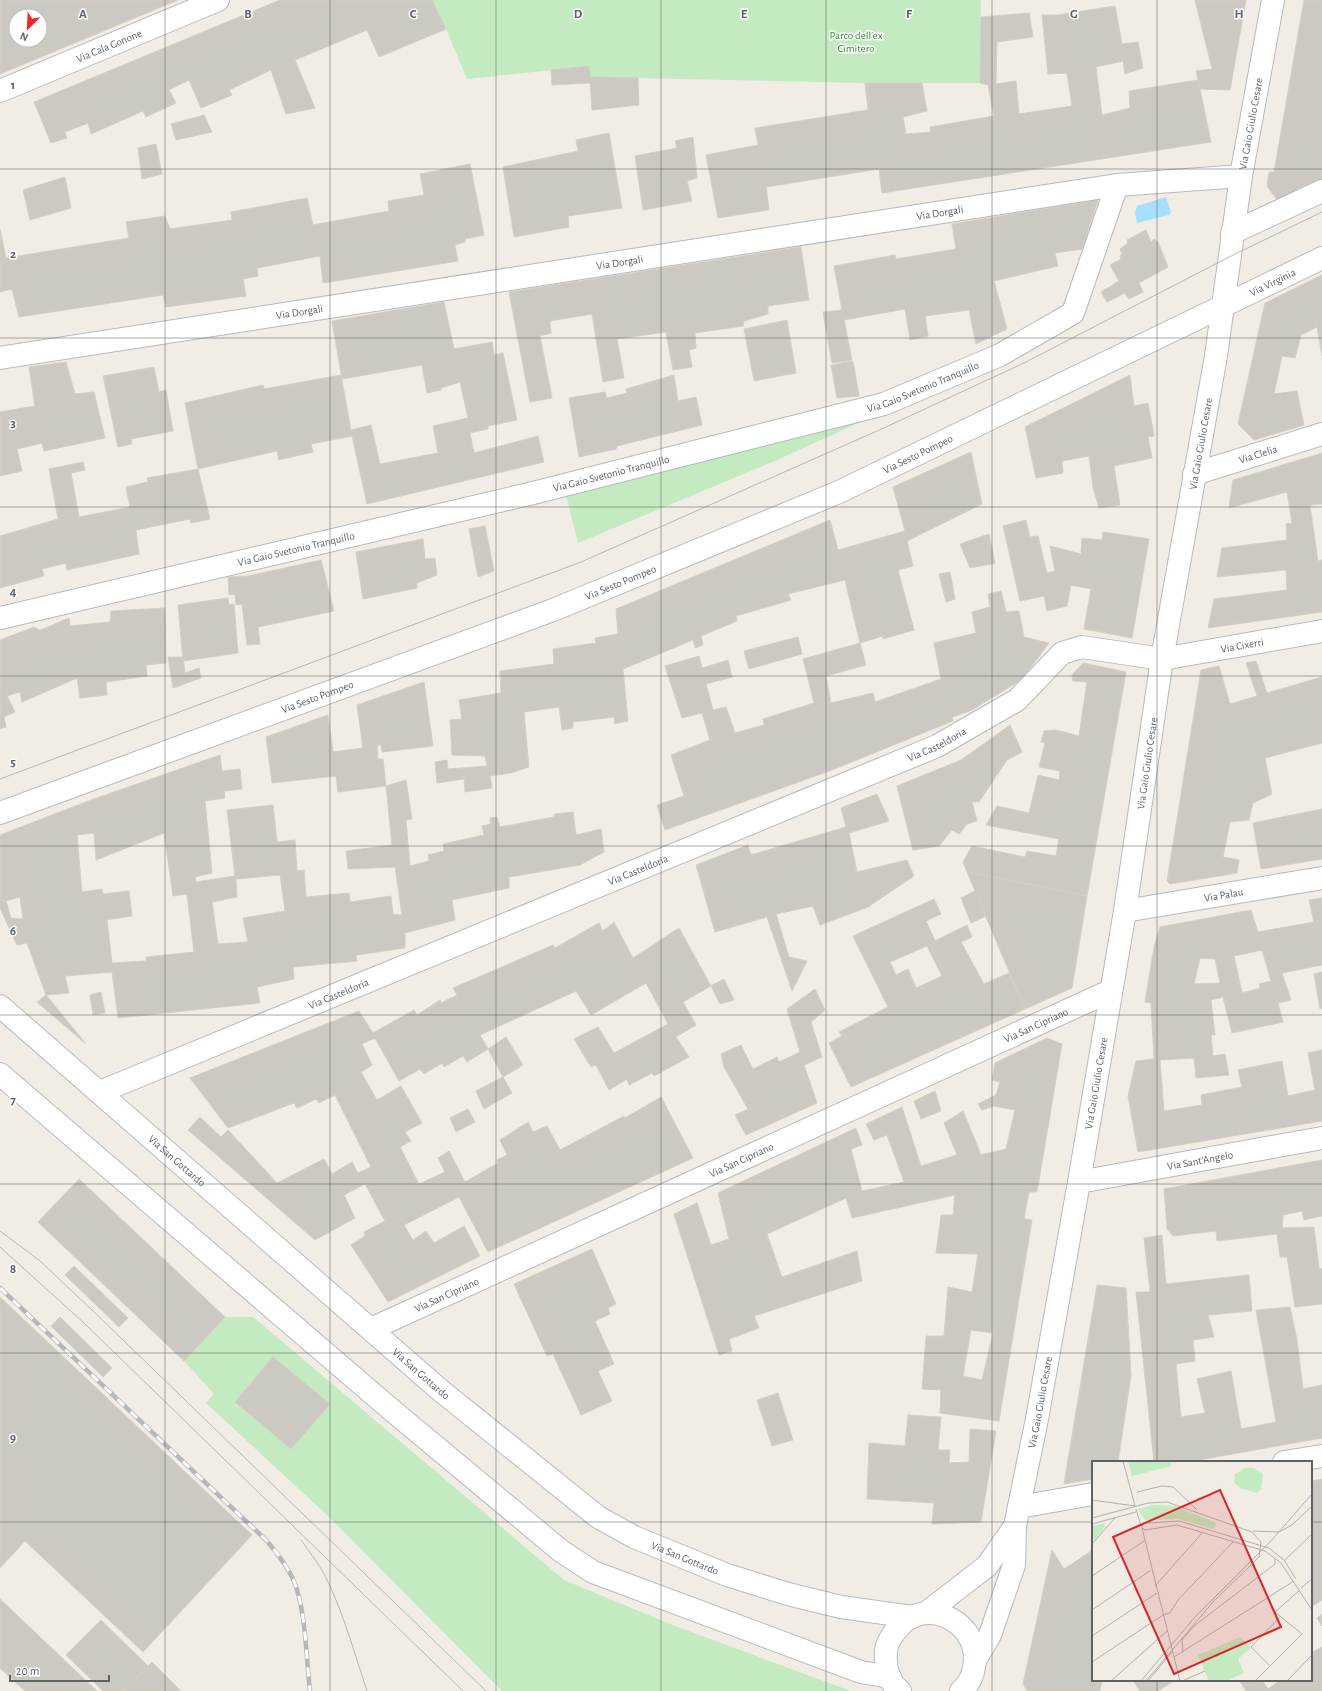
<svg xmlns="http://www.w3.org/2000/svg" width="1322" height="1691" font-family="'Alegreya Sans',sans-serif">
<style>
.green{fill:#c3eac0}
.water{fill:#a7e0ff}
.building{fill:#ccc8c2;stroke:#d6cec3;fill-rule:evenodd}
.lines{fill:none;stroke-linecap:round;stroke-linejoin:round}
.minor-casing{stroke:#b6b9bd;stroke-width:24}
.tertiary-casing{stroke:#b6b9bd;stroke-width:24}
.secondary-casing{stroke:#b7bbc0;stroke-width:24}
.minor{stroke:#fff;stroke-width:22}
.tertiary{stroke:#fff;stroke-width:22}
.secondary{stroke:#fff;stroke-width:22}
.tram{stroke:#b6b7b8;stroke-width:1}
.rail-casing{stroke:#b6b7b8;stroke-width:4.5}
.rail{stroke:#fff;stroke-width:3;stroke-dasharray:9;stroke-linecap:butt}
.grid{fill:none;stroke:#5d6267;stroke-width:1;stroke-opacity:0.55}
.labels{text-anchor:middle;stroke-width:3;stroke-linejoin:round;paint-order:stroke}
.park-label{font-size:11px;fill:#30862d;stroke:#fff}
.street-label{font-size:11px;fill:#5d6267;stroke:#fff}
.inset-road{fill:none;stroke:#b2b1af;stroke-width:1}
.view{fill:#d62828;fill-opacity:0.15;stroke:#d62828;stroke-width:2}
.inset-edge{fill:none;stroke:#5d6267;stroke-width:2}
.grid-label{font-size:13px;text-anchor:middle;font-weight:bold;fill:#5d6267;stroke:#fff;stroke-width:3;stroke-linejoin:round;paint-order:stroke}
</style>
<rect width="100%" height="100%" fill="#f1ede5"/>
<g class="green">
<path d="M432,0H981L980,83H865L590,77L589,66L467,79L446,29Z"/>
<path d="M867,419L777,460L578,543L566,495Z"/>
<path d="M225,1317H253L564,1580L675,1626L851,1691H502L328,1516L206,1403L214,1394L184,1361Z"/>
</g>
<path class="water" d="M1166,197L1171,212L1169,215L1137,223L1135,213L1137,206Z"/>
<g class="building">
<path d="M0,0H178L0,74ZM16,16H40V40H16Z"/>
<path d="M280,0H432L446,29L379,57L367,30L295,60L315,108L286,114L271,70L229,90L232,95L201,108L189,80L169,90L176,103L146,117L143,111L91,134L88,123L65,132L67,138L51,143L34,102Z"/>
<path d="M1195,0H1246L1230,90L1200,89L1196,71L1212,69Z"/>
<path d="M1304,0H1322V180L1296,189L1297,194L1278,201L1267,186L1269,172H1274Z"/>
<path d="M1115,6L1122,44L1138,42L1143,68L1125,74L1123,61L1096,67L1102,115L1130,108L1129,91L1198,80L1211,142L882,193L879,169L766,187L769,210L718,218L706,155L758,145L755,128L868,110L865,83H922L927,111L903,117L906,134L931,132L930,127L994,116L988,85L980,83L981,17L1029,13L1033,37L997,42L996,84L1016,81L1019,114L1072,106L1067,73L1048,74L1042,15H1058Z"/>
<path d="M589,66L590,77L638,78L639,105L592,110L590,83L552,85L551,70Z"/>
<path d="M204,115L212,132L176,140L171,124Z"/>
<path d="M609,133L622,208L568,216L569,227L514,237L503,167L578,151L576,140Z"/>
<path d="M693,137L697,178L687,181L692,201L643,210L635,156L677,148L675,141Z"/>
<path d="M156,144L162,174L142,179L138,148Z"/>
<path d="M470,164L484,235L465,239V242L455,245L458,261L323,283L320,256L257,268L258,276L243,279L246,296L166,307L163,295L19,317L12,289L0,292V229L6,258L129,238L126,222L165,216L170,229L232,220L231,212L307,198L313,225L389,211L388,201L424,195L420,174Z"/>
<path d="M65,177L71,208L30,220L23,190Z"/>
<path d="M1098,200L1082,249L1055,253L1058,266L994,281L1007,329L976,344L969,310L925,316L928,336L910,340L905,309L844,320L852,360L832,363L823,312L842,310L834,266L895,255L896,259L956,249L952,224Z"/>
<path d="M1146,230L1151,242L1154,239L1158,242L1168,267L1139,283L1143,292L1129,299L1125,293L1107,302L1101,292L1119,281L1110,265L1121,259L1120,256L1122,254L1120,249L1128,243L1127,240Z"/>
<path d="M801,247L809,300L768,306V314L744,321L743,326L695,333L696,348L689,350L692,367L673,370L666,332L617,339L624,378L603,382L592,314L550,321L551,333L540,336L552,398L530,402L509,292Z"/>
<path d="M1322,275V356L1317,327L1301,335L1295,358L1282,356L1274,394L1297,391L1304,425L1254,440L1238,424L1265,303Z"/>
<path d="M444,302L454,349L492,342L494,355L503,353L517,420L488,426V429L470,433L474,453L538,436L544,462L367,504L352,436L311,444L313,452L279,460L277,451L198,469L185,403L263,385L264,389L341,375L351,430L371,425L380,464L438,453L433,426L468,418L460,382L441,388V390L427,393L422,365L342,379L332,321Z"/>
<path d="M787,320L796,373L754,381L744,329Z"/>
<path d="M853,361L859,396L837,398L831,365Z"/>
<path d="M66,362L75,394L94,392L105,438L44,451L42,443L17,449L22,471L0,476V412L35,406L29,367Z"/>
<path d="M154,367L159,392L166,390L173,431L131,439L132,444L118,447L103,376Z"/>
<path d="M674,375L678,401L696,397L702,425L617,446L616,449L579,457L569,398L605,392L607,398L627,393L626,389Z"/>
<path d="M1130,375L1134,406L1148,403L1154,436L1148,437L1152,458L1114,466L1120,505L1099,508L1093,487L1089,456L1062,461L1063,473L1036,478L1025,427Z"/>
<path d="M971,452L982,504L907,541L913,566L898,570L914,630L883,639V636L860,643L845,580L788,594L791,600L736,616L737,621L701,636L703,645L695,648L693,640L623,669L628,721L615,724L614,717L573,722V728L562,730L559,707L524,712L529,767L511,773L490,776L492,788L465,792L464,779L437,783L435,762L447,760L448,769L487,766L485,756L452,755L450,720L462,719L459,700L501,693L500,671L554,664L553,649L596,643L595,638L618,634L616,609L830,520L838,550L905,531L893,487Z"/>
<path d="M1322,453V504L1310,505L1318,561L1322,560V612L1208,628L1214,599L1287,590L1286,570L1217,577L1222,548L1287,540L1286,524L1292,523L1287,492L1229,508L1233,480Z"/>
<path d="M83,462L85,470L71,473L79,517L130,507L126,487L148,482L147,478L198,469L210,519L191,523L190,519L136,530L139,554L67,570L66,563L42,569L44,576L0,588V536L58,519L49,469Z"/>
<path d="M1026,520L1030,537L1038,536L1047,573L1055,571L1050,546L1081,554L1082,538L1102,540L1103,532L1149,539L1132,638L1084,629L1091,589L1071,585L1067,606L1047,611L1044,596L1020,601L1003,526Z"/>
<path d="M485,526L494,571L478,577L469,529Z"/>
<path d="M989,534L995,563L970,568L960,544Z"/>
<path d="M423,539L425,559L435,558L437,575L417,583V588L363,599L356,552Z"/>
<path d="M321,560L334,611L258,627L260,644L247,645L242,604L236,605L235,594L229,595L228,577L248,576Z"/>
<path d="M950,572L955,599L946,602L939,574Z"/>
<path d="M1001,591L1006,612L1019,611L1024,637L1049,643L1021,680L972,710L952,717L953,721L832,770L665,830L657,805L684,796L671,755L710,740L702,713L682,718L665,666L699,656L702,668L728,660L732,677L706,684L713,710L726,707L735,733L764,725L763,719L814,703L803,659L860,643L866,665L826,676L831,703L873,693L875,702L941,679L934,643L976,633L972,612L990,607L988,594Z"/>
<path d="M228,598L229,605L234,604L238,653L183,661L178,605Z"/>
<path d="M165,608L166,663L146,665L147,676L106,682L107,695L80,698L77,678L22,702L20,692L7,696L15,712L4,717L6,727L0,729V640L34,627L39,630L43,629L69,618L70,626L110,622L111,611Z"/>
<path d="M798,637L802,654L749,669L744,651Z"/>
<path d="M168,657H183L185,673L199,668L201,678L173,688Z"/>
<path d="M1256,661L1267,693L1322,677V743L1265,758L1272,794L1253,803L1249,820L1230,822L1223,857L1239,860L1237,873L1170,884L1167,881L1201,670L1219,666L1230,704L1257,696L1246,663Z"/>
<path d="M1083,663L1126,672L1087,896L967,872L963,862L972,846L1025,857L1027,851L1056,856L1059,839L986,825L997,806L1029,813L1038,775L1059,780L1060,771L1039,767L1045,743L1041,742L1044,731L1056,730L1079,736L1087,682L1073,681L1072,675Z"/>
<path d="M424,682L433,746L382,752L381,745H377L378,759H383L386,786L338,792L336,776L272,783L266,737L328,715L333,752L363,748L357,705Z"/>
<path d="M1010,725L1022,752L1007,760L979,802H972L977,821L967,824L959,834L952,830L939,846L913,850L897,786L961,760Z"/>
<path d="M220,755L222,771L240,769L242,789L224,791L225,798L205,801L212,873L195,877L196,882L235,876L227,810L273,805L277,842L295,840L297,871L304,870L306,897L349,893L350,902L391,896L393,914L402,915L395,867L348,869L346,851L392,845L386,786L406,780L412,819L406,820L410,866L429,861L428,855L444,851L443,844L484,835L482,826L491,824L490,818L497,817L500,827L554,817L555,814L573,812L576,835L601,829L604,852L580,865L509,877V888L452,900L455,920L405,933V948L356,955L357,961L293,967L294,979L257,987L260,1003L118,1018L112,972L65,976L69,993L46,995L27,943L17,945L0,908V835L91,800ZM94,833L96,860L164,833L173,896L187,894L194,952L146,957V961L112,963L107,920L132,916L129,891L103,894L102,889L82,892L77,835ZM280,875L285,911L243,918L248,942L218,944L212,902L237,897L236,879ZM20,897L23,919L11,918L6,901Z"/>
<path d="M877,794L889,821L849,833L857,872L907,860L914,876L868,907L820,925L813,906L776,914L789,957L807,961L792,991L767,917L715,932L696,865L748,845L751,855L846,827L841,808Z"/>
<path d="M1322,809V859L1261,869L1253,823Z"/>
<path d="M967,872L1087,896L1072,988L1025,1009Z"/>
<path d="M975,891L986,916L971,923L961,898Z"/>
<path d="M1322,898V965L1282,973L1291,1000L1278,1003L1283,1022L1232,1033L1223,997L1211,1000L1215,1035H1211L1213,1056L1225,1054L1229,1075L1196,1078L1194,1058L1160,1060L1164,1111L1202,1105L1201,1095L1242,1087L1238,1070L1282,1061L1288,1096L1315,1090L1308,1053L1322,1050V1121L1138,1152L1128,1096L1136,1061L1154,1059L1151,1003L1145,1002L1154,947L1160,927L1251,910L1258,932L1314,922L1309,900ZM1262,950L1271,981L1259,984L1260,988L1242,993L1234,956ZM1200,958L1215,959L1220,983L1194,984Z"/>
<path d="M934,899L941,914L926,921L935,941L967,925L972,937L961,942L984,984L1009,973L1025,1009L851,1087L829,1043L842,1036L839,1032L888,1007L853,936ZM927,946L942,976L916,988L908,969L896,975L890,962Z"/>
<path d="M614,922L633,958L679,928L711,986L683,1002L696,1025L676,1037L689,1057L654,1076L652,1073L629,1085L627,1079L609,1090L596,1065L591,1067L574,1039L598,1027L614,1053L668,1024L646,983L591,1015L576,991L480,1035L488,1049L467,1062L463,1056L444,1067L442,1063L424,1074L420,1069L399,1081L375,1038L362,1044L372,1065L361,1072L377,1100L401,1086L422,1123L405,1132L411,1141L400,1147L419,1184L445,1172L438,1158L449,1151L465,1182L498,1163L497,1160L507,1155L500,1140L528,1122L533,1132L547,1126L560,1150L624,1116L625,1118L661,1097L693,1158L488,1252L459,1197L404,1225L413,1240L426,1231L434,1243L464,1226L480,1256L388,1302L351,1245L365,1236L364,1232L385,1221L365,1184L344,1195L355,1218L315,1240L188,1130L200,1117L221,1137L228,1130L277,1183L324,1159L332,1174L352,1162L358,1173L371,1167L335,1095L319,1103L316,1099L297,1108L294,1103L228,1128L190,1078L359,1011L373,1033L414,1010L417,1015L440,1000L441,1003L457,995L453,988L553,945L555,948L599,923L603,931Z"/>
<path d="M1322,972V1008L1320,1009L1314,974Z"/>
<path d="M724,979L734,1000L720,1004L711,986Z"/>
<path d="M815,989L825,1010L811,1022L822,1057L804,1065L817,1103L746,1135L735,1115L748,1109L724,1067L721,1054L741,1045L753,1069L777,1057L779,1062L800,1052L787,1009Z"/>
<path d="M101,992L105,1013L93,1015L90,995Z"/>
<path d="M46,995L86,1044L37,1002Z"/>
<path d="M506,1037L523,1065L503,1077L488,1049Z"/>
<path d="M1047,1038L1062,1044L1037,1192H1029L1024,1219L1032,1220L999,1421L940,1413L941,1390L922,1389L926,1336H944L948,1287L972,1292L978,1254L936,1253L941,1215H953L955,1195L852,1218L846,1198L767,1234L782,1277L857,1251L862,1281L754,1316L759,1328L729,1339L732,1351L719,1355L674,1214L697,1203L711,1245L729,1239L718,1193L856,1128L862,1145L851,1149L862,1191L904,1182L887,1135L874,1140L866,1124L902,1107L921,1166L957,1155L944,1123L963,1111L980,1152V1155L1006,1149L1015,1110L994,1106L982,1110L978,1104L996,1095L1000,1082L992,1080L995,1063ZM971,1330L993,1333L982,1380L963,1376Z"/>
<path d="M503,1077L512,1093L484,1109L476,1091Z"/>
<path d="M935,1091L941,1111L921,1119L914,1101Z"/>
<path d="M468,1109L475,1122L456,1132L450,1118Z"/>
<path d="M1322,1160V1216L1304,1220L1302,1211L1283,1215L1282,1228L1314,1227L1319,1268L1322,1269V1304L1295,1307L1287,1257H1280L1277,1234L1217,1241L1216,1231L1173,1236L1167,1229L1164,1189Z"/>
<path d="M79,1179L225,1317L184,1361L38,1222Z"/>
<path d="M1162,1235L1166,1284L1249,1275L1252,1311L1208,1315L1214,1337L1193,1340L1195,1361L1176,1364L1181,1417L1205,1413L1197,1379L1231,1371L1241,1429L1276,1422L1256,1310L1290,1307L1297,1340L1303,1389L1322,1385V1438L1188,1462H1154L1136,1292H1150L1144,1238Z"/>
<path d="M592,1249L616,1304L608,1308L610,1314L595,1321L614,1364L598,1371L612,1401L581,1415L553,1354L547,1356L514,1284Z"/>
<path d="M74,1266L128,1318L119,1327L65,1275Z"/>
<path d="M1097,1285L1126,1288L1131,1375L1118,1462H1093V1479L1064,1484Z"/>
<path d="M0,1297L252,1535L143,1652L25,1541L0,1568Z"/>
<path d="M60,1317L112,1368L103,1377L51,1326Z"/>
<path d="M273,1357L330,1404L291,1449L235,1402Z"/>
<path d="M778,1393L793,1440L772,1446L757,1400Z"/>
<path d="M908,1415L941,1417L938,1450H950L949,1463L969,1462L970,1429L996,1431L981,1522L932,1524L934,1503L867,1499L869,1443L905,1446Z"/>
<path d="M1322,1479V1600L1311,1607V1481Z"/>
<path d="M1052,1550L1064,1569L1093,1550V1680H1102L1100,1691H1027L1023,1684Z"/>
<path d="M0,1599L97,1691H25L0,1668Z"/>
<path d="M1322,1614V1626L1317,1618Z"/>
<path d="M101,1620L148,1666L124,1691H103L66,1655Z"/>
<path d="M1322,1647V1691H1246L1239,1680H1262L1268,1689L1279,1681L1278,1680H1311V1653Z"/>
<path d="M152,1662L181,1691H124Z"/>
<path d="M1133,1680H1175L1158,1691H1140Z"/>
</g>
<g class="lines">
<g class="minor-casing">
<g id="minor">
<path id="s1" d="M0,91L218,0"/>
<path d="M1232,233L1322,191"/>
<path id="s2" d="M0,358L1117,185L1241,176"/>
<path id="s3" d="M1194,474L1322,434"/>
<path id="s4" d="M0,618L529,494L884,404L1000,355L1073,313L1117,185"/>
<path id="s5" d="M0,813L553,610L839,492L1322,258"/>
<path id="s6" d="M1125,911L1322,878"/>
<path id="s7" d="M100,1092L937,746L1017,700L1062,653L1082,647L1162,659L1322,631"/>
<path id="s8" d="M1079,1182L1322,1138"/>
<path id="s9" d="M371,1329L1110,991"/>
<path d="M1284,1462L1322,1456"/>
<path d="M1019,1507L1093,1494"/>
</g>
</g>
<g class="tertiary-casing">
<g id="tertiary">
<path d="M926,1613L987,1566L1015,1526"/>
<path id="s10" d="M976,1659L990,1635L1014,1565L1015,1526L1037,1419L1079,1182L1125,911L1162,659L1216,356L1241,176L1273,0"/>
</g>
</g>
<g class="secondary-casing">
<g id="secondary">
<path id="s11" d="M0,1006L440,1390L598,1517L634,1537L727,1575L788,1594L841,1607L912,1617"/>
<path d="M0,1074L394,1412L561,1551L593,1572L861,1672L890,1677"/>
<path d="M900,1691C888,1682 885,1666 886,1652C886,1643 892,1635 898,1628C927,1593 983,1625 974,1667C973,1676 968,1685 961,1691"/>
</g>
</g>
<use href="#minor" class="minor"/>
<use href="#tertiary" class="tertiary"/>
<use href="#secondary" class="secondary"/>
<g class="tram">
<path d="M0,779L581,562L886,427L1024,363L1229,257L1322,212"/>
<path d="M0,1231L39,1260L93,1311L486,1691"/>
<path d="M0,1247L84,1323L463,1691"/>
<path d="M301,1540C311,1554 322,1568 329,1584C345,1618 355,1655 367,1691"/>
</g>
<g class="rail-casing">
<path id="rail" d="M0,1288L267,1541C277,1553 286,1564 293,1579C306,1608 306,1658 310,1691"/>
</g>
<use href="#rail" class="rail"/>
</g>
<path class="grid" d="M165,0V1691M330,0V1691M496,0V1691M661,0V1691M826,0V1691M992,0V1691M1157,0V1462M0,169H1322M0,338H1322M0,507H1322M0,676H1322M0,846H1322M0,1015H1322M0,1184H1322M0,1353H1322M0,1522H1093M1311,1522H1322M1157,1680V1691"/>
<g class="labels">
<g class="park-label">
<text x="856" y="39">Parco dell'ex<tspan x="856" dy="13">Cimitero</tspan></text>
</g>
<g class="street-label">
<text dy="4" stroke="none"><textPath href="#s1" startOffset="118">Via Cala Gonone</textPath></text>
<text dy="4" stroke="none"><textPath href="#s10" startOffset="1563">Via Gaio Giulio Cesare</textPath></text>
<text dy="4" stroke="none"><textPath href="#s2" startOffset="951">Via Dorgali</textPath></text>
<text dy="4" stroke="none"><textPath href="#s2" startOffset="627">Via Dorgali</textPath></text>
<text dy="4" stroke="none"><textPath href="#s5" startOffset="1380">Via Virginia</textPath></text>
<text dy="4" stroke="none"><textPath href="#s2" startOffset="303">Via Dorgali</textPath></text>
<text dy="4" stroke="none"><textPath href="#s4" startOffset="952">Via Gaio Svetonio Tranquillo</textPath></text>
<text dy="4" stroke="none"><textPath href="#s10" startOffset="1239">Via Gaio Giulio Cesare</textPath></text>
<text dy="4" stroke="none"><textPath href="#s5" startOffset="986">Via Sesto Pompeo</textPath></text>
<text dy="4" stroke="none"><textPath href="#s3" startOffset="67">Via Clelia</textPath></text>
<text dy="4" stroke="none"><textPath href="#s4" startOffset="628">Via Gaio Svetonio Tranquillo</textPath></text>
<text dy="4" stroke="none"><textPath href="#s4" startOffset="304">Via Gaio Svetonio Tranquillo</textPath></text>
<text dy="4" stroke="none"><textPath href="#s5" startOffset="662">Via Sesto Pompeo</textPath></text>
<text dy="4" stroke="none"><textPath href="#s7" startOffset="1246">Via Cixerri</textPath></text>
<text dy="4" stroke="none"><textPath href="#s5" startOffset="338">Via Sesto Pompeo</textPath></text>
<text dy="4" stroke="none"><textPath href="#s7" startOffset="906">Via Casteldoria</textPath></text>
<text dy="4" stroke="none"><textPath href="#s10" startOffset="915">Via Gaio Giulio Cesare</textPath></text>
<text dy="4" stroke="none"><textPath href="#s7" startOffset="582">Via Casteldoria</textPath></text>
<text dy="4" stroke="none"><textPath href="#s6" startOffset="100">Via Palau</textPath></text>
<text dy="4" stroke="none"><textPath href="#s7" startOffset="258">Via Casteldoria</textPath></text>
<text dy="4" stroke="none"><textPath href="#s9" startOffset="731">Via San Cipriano</textPath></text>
<text dy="4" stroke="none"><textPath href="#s10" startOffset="591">Via Gaio Giulio Cesare</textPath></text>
<text dy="4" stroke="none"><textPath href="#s11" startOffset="235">Via San Gottardo</textPath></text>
<text dy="4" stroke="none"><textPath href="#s8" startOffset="123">Via Sant'Angelo</textPath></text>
<text dy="4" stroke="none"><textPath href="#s9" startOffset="407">Via San Cipriano</textPath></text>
<text dy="4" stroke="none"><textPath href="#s9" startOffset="83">Via San Cipriano</textPath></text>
<text dy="4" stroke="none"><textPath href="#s11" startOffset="559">Via San Gottardo</textPath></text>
<text dy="4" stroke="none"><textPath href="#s10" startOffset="267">Via Gaio Giulio Cesare</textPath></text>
<text dy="4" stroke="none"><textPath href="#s11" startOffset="883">Via San Gottardo</textPath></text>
</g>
</g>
<g transform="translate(1092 1461)">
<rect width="220" height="220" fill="#f1ede5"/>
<path d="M36,0H78L80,5L40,15ZM153,7H162L171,13L169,28L165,32L148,27L142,21L143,13ZM60,44L82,45L125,62L121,68L86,58L53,59L46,48ZM13,62L11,68L2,80L0,65ZM148,176L159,187L146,198L152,212L134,220H117L106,194Z" fill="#c3eac0"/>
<path class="inset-road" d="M31,0L43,45M45,31L70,25L81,26L105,49M0,39L43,45M44,48L49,65M0,57L56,42L75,41L160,71L169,81L167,96L121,141L54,220M54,61L49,65L53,69L85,64L173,90L189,102L220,149M56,62L87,60L177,87L192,99L204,118M0,63L44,51M50,67L88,220M161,70L187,71L200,64L220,45M0,83L23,57M192,100L220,73M0,115L52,80M63,125L111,71M209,127L220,118M0,149L59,109M0,175L65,132M91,191L90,179L102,165L183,103V98M82,196L202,120M0,201L71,154L78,152L86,139L141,81M177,204L159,186L188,156M19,220L75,170M49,220L103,156L178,81L220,33M56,220L80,191M90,220L113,210M163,220L210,173L183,151L208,129M195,220L220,194"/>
<path class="view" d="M128,29L189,166L82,213L21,76Z"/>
<rect width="220" height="220" class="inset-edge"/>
</g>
<g class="grid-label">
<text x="83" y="18">A</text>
<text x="248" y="18">B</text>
<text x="413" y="18">C</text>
<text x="578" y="18">D</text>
<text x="744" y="18">E</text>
<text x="909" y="18">F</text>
<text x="1074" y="18">G</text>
<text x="1239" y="18">H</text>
<text x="13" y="89">1</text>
<text x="13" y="258">2</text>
<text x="13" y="427">3</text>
<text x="13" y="596">4</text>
<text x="13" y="766">5</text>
<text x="13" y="935">6</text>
<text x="13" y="1104">7</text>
<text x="13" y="1273">8</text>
<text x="13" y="1442">9</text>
</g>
<g transform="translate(28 28) rotate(204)"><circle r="19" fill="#ffffff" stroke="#bec0c2"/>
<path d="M0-3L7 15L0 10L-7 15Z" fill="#f92325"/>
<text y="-6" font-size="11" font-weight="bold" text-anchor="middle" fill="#5d6267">N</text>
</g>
<path d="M10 1675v6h99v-6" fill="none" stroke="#5d6267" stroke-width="2"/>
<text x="16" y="1675" font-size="12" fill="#5d6267" stroke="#ffffff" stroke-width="3" paint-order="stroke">20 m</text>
</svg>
